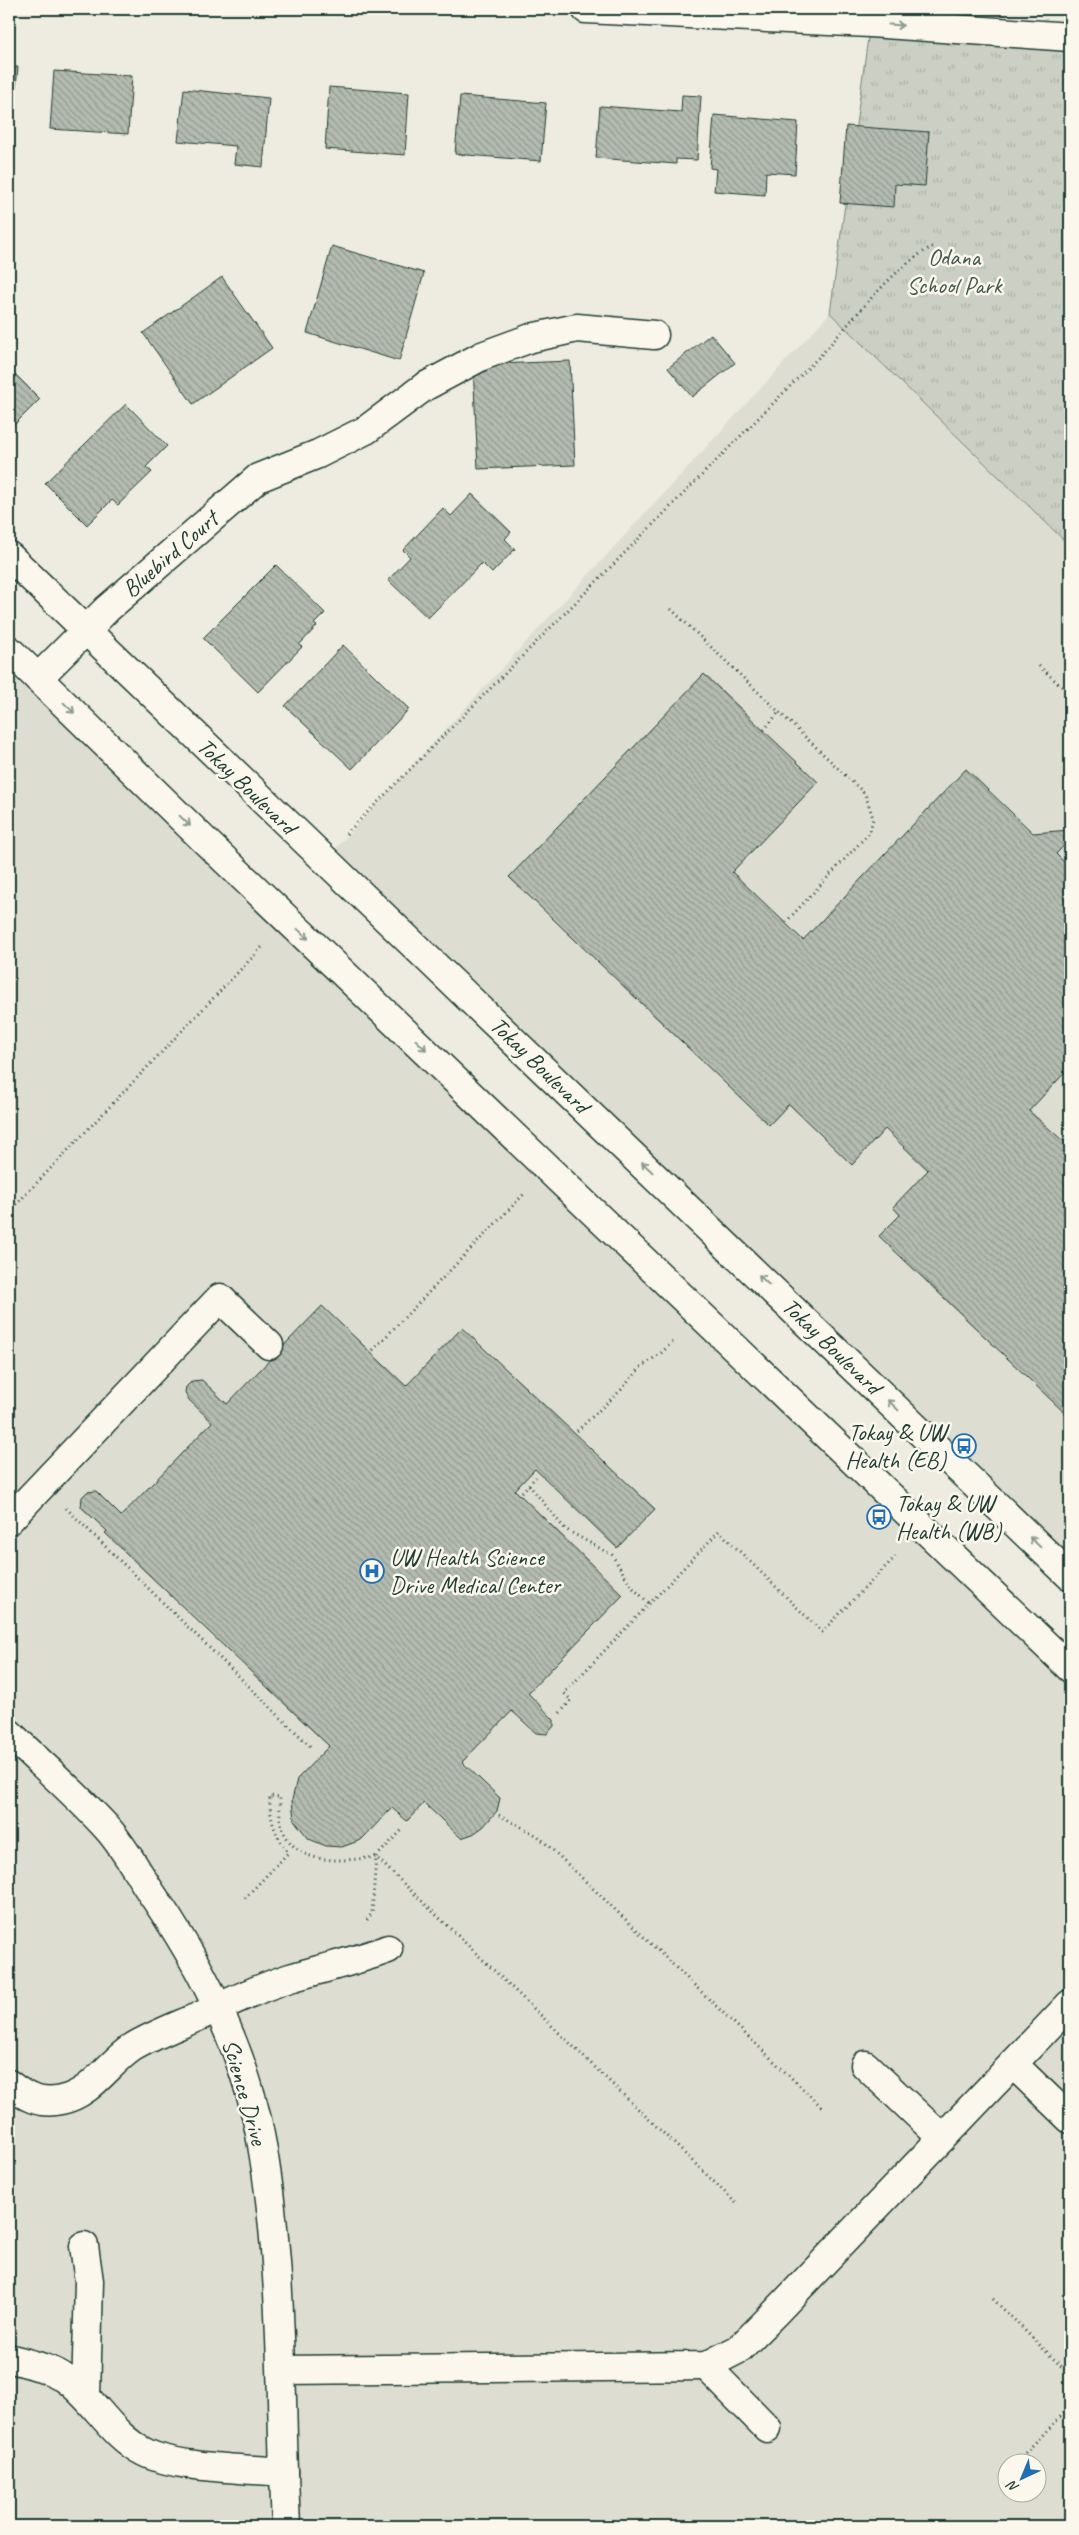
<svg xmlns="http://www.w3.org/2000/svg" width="1079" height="2535" font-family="Caveat,sans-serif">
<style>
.built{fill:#ddddd2;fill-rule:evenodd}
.park{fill:url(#park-tufts);stroke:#75867c}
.building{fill:url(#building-back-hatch);stroke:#1f3d34}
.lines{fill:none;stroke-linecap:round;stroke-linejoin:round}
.minor-casing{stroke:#1f3d34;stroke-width:31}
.path{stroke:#1f3d34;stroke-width:3;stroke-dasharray:1 4;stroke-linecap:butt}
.minor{stroke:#fbf7ec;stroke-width:28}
.oneway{stroke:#8d9a90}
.labels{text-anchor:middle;stroke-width:5;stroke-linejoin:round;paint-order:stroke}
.park-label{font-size:24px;fill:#415a51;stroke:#fbf7ec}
.street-label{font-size:24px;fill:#1f3d34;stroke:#fbf7ec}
.poi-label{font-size:24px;fill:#1f3d34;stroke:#fbf7ec;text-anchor:start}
</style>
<defs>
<pattern id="park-tufts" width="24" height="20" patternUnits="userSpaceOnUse" patternTransform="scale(1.25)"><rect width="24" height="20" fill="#cbcfc4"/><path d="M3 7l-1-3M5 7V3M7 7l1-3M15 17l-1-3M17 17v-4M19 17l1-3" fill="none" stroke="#aeb3a9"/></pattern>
<pattern id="building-back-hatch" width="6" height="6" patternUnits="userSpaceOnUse" patternTransform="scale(1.25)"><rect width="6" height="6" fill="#b4bbb0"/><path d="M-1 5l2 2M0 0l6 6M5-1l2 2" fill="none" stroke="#929990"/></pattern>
</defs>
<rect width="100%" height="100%" fill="#eeece1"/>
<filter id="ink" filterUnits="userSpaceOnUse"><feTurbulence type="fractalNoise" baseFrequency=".02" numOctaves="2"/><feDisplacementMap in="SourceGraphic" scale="10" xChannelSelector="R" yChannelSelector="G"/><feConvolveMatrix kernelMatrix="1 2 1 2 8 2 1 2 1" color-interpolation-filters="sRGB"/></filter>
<g filter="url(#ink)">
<g class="built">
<path d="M830,313L1070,546V1576L325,860Z"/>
<path d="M9,650L1070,1668V2526H9ZM1006,2462H1036V2492H1006Z"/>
</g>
<path class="park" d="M870,23L1070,37V546L830,313Z"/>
<g class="building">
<path d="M9,67H18L12,127H9Z"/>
<path d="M54,71L132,76L128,134L50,129Z"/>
<path d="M329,87L409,93L405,155L325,149Z"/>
<path d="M184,89L269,98L263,167L234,164L236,146L178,141Z"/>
<path d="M682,95L701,96L697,160L676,159V164L596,158L600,106L681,112Z"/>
<path d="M460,96L546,103L541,161L455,154Z"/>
<path d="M714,115L798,122L795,174L766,172L765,195L714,191L716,169L710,168Z"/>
<path d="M846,126L929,132L925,186L895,184L894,207L840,203Z"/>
<path d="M332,246L424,273L399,361L307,333Z"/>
<path d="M222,277L272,348L193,404L143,333Z"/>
<path d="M711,334L735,363L692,397L668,368Z"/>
<path d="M570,361L575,465L478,469L473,365Z"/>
<path d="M9,368L40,399L9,430Z"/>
<path d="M126,404L167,446L146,467L152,472L118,505L112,500L87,525L45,483Z"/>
<path d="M472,494L511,532L505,539L515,549L492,573L482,563L428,618L388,580L410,557L403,550L443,508L451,516Z"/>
<path d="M276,565L325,613L314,624L317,626L299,645L302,647L258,692L203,638Z"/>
<path d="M343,645L409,709L352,769L285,706Z"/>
<path d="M704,674L818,782L732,872L803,940L966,769L1033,833L1070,830V839L1056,854L1070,868V1067L1029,1111L1070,1147V1235L1065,1241L1070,1246V1418L879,1236L900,1215L893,1207L928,1170L885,1129L852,1165L789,1104L769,1125L509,877Z"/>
<path d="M322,1306L406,1386L462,1328L655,1509L617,1548L535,1469L515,1490L623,1595L528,1693L554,1720V1726L547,1734L536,1733L512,1711L462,1762L500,1798L497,1811L483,1827L473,1834L461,1838L424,1803L407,1821L392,1808L361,1840L342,1847L326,1846L309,1839L294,1820L292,1800L297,1779L329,1746L105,1533L107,1531L81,1507L82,1497L87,1492L96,1491L121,1516L212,1422L189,1400L185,1392L186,1387L192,1381L202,1380L227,1404Z"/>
</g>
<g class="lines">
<g class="minor-casing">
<g id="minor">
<path d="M586,9L870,23L1070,37"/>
<path d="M9,556L1070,1576"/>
<path d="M9,650L202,838L1070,1668"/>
<path d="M38,678L107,609L258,478L318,454L366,430L424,387L482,356L531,338L577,328L654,335"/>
<path d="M9,1520L220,1298L269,1345"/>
<path d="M9,1733C41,1764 76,1794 107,1828C126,1849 140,1877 156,1900C206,1974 247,2056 262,2145C284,2271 280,2399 286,2526"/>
<path d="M1013,2064L1070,2119"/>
<path d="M865,2065L942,2138"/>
<path d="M9,2084C25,2097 40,2105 61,2100C92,2094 108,2063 133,2047C155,2034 180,2025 202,2015C231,2002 260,1987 290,1978C323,1968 356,1961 388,1949"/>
<path d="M84,2246L89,2281L86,2396"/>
<path d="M9,2358C28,2364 49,2367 66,2379C95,2400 111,2435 144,2452C174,2468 248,2469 284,2472"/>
<path d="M706,2366L767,2428"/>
<path d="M282,2370L706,2366L739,2349L775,2313L1070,2004"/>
</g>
</g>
<g class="path">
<path d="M671,609L865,794L873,818L870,832L785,923"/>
<path d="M1039,666L1070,694"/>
<path d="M764,730L779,712"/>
<path d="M346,834L819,357C849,325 895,264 934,246"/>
<path d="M9,1212L264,945"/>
<path d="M373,1350L524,1194"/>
<path d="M577,1431L621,1390L641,1367L661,1353L675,1340"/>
<path d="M529,1485L565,1529L612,1555L632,1587L650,1604"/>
<path d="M522,1492L536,1477"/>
<path d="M66,1508L310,1746"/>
<path d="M560,1713L571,1700L564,1693L719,1531L822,1632L898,1554"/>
<path d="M499,1815L538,1836L824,2109"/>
<path d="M245,1898L288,1853C275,1834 269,1819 270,1796L280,1797C280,1805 279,1815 281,1824C293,1868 342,1861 376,1857L736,2203"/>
<path d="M367,1920L372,1913L376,1857L402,1830"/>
<path d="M993,2299L1070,2375"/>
<path d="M1025,2453L1070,2407"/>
</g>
<use href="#minor" class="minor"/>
</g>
<defs><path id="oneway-shaft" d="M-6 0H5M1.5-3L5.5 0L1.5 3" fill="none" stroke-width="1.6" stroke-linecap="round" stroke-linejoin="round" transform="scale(1.25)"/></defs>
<g class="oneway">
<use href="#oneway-shaft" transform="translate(896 25) rotate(4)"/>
<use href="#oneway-shaft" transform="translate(69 708) rotate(44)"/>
<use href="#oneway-shaft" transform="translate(185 821) rotate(44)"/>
<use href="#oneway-shaft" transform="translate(303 934) rotate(43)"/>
<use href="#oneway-shaft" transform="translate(421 1045) rotate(44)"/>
<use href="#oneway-shaft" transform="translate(647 1167) rotate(-136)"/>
<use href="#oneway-shaft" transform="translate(764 1280) rotate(-136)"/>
<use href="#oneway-shaft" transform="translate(893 1405) rotate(-136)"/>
<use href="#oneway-shaft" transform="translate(1035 1542) rotate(-136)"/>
</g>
</g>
<defs>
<g id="bus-ring" transform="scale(1.25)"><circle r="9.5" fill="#fbf7ec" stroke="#1f6fb2" stroke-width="1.5"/><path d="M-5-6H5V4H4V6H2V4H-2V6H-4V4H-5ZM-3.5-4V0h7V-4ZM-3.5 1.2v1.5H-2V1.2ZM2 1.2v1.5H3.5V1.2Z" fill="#1f6fb2"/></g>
<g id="hospital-ring" transform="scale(1.25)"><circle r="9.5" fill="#fbf7ec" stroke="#1f6fb2" stroke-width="1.5"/><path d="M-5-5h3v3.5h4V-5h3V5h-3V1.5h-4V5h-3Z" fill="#1f6fb2"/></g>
</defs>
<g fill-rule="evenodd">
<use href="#bus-ring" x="964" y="1446"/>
<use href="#bus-ring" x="879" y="1517"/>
<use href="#hospital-ring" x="372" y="1571"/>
</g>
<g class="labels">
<g class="park-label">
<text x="954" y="265">Odana<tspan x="954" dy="28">School Park</tspan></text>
</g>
<g class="street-label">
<text transform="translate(170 554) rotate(-41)" y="8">Bluebird Court</text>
<text transform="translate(247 786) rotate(44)" y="8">Tokay Boulevard</text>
<text transform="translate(540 1065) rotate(44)" y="8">Tokay Boulevard</text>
<text transform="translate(832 1346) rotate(44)" y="8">Tokay Boulevard</text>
<text transform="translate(245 2092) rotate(74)" y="8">Science Drive</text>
</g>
<g class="poi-label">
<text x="946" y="1440" text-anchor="end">Tokay &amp; UW<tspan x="946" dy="28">Health (EB)</tspan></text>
<text x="896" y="1511">Tokay &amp; UW<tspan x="896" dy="28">Health (WB)</tspan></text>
<text x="390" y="1565">UW Health Science<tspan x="390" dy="28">Drive Medical Center</tspan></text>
</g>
</g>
<rect width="1079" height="2535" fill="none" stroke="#fbf7ec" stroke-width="30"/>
<rect x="15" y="15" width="1049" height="2505" fill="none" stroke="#1f3d34" stroke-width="2" filter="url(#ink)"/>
<g transform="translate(1022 2478) rotate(224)"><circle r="24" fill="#fbf7ec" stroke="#a3ada2"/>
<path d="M0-4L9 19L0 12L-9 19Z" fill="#1f6fb2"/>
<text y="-8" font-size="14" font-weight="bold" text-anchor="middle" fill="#1f3d34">N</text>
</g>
</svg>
